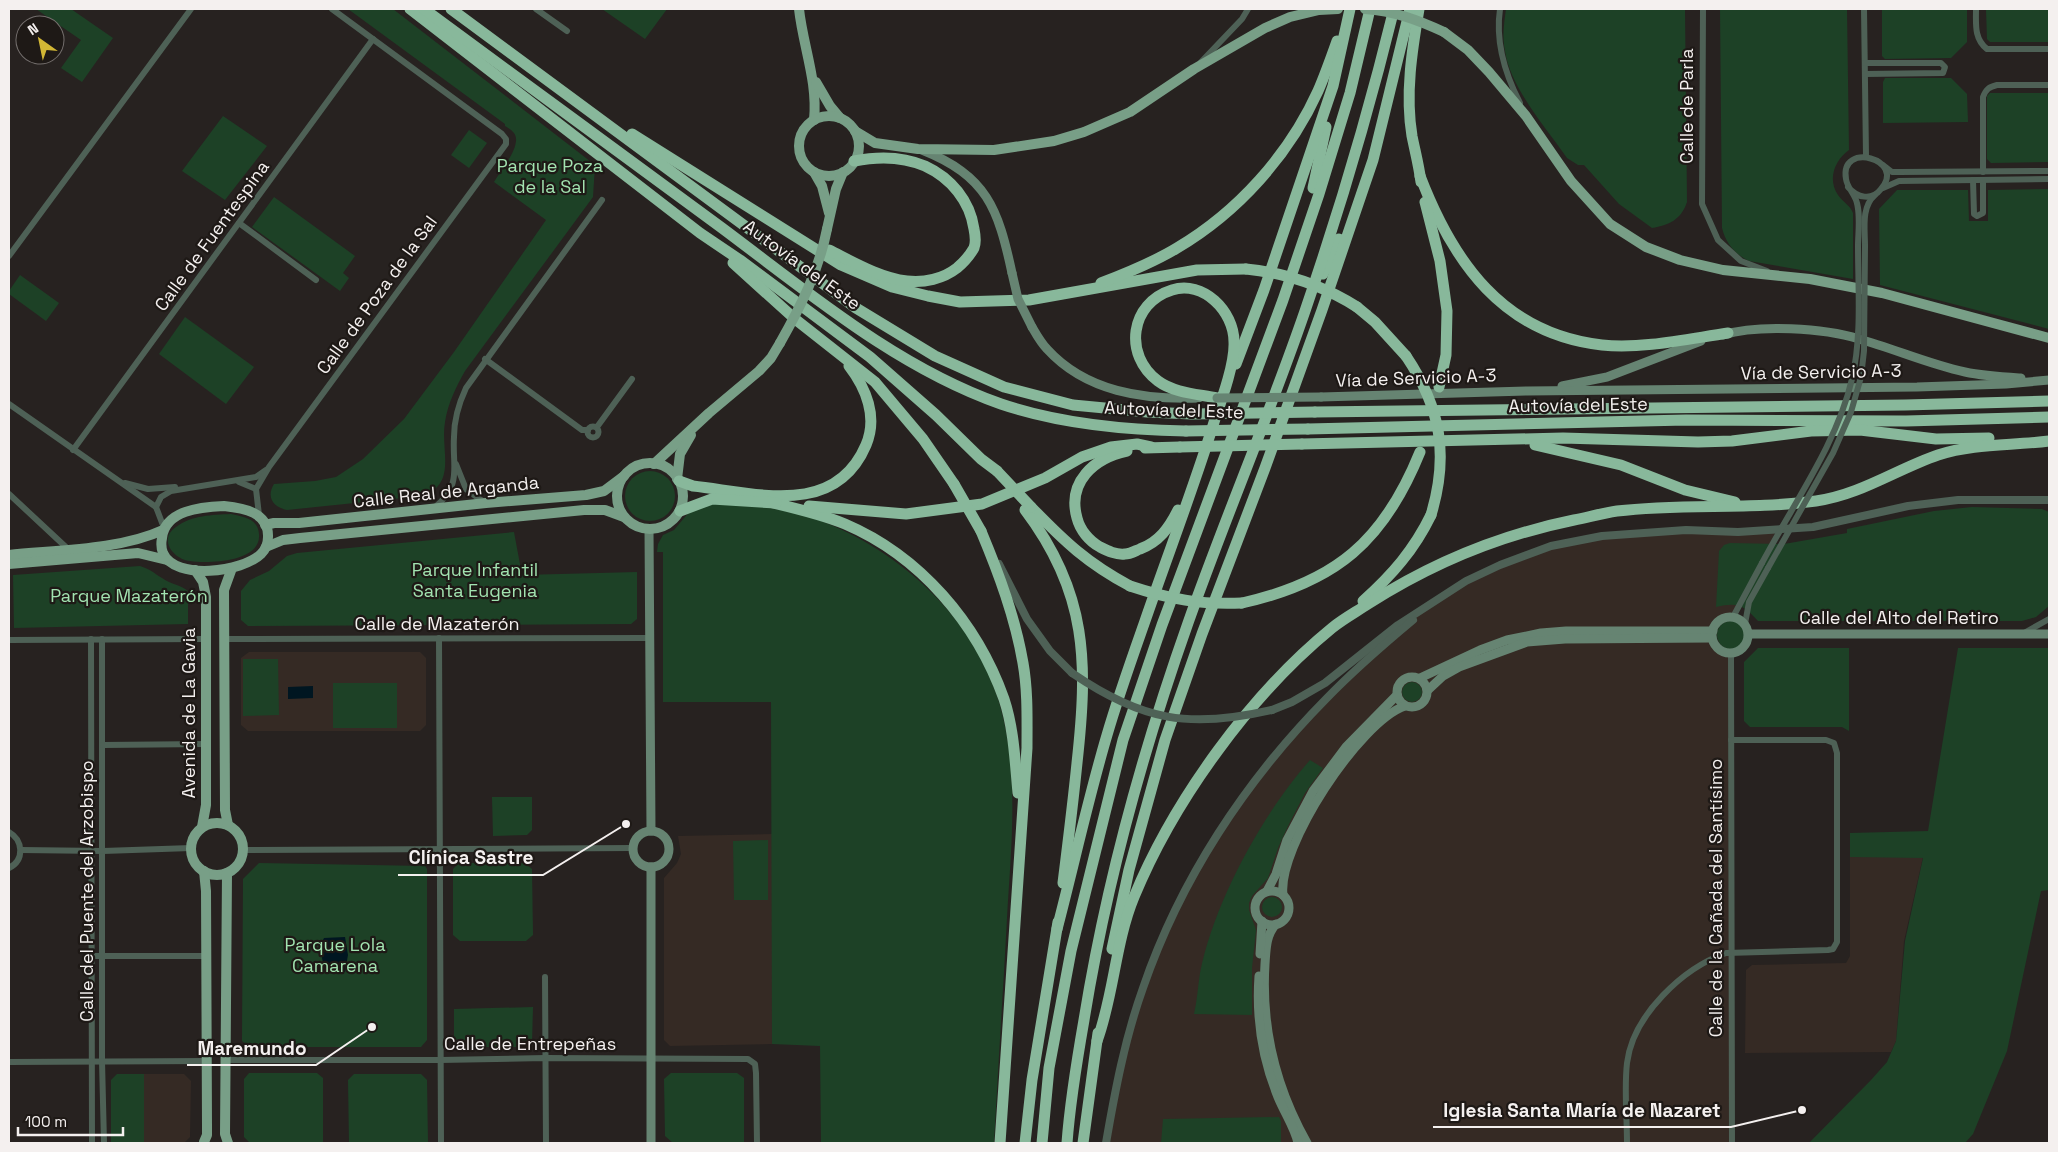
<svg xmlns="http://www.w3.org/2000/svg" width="2058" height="1152" font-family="'Space Grotesk',sans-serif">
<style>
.built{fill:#352a24}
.green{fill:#1d4126}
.water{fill:#001621}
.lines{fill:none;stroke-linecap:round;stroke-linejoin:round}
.minor{stroke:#4e6156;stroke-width:6}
.tertiary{stroke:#4e6156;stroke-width:8}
.secondary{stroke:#668472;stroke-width:9}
.primary{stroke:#789f87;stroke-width:10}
.motorway{stroke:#88b89b;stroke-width:11}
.minor-bridge{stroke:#4e6156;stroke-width:6}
.tertiary-bridge{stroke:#4e6156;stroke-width:8}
.secondary-bridge{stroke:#668472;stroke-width:9}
.primary-bridge{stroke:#789f87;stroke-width:10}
.motorway-bridge{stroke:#88b89b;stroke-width:11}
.labels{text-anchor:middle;stroke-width:4.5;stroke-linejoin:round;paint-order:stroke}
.street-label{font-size:18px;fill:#f4f0ef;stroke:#1e1916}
.park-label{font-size:18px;fill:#a2e3b0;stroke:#1e1916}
.leader{fill:none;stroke:#f4f0ef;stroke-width:2}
.callout-dot{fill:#f4f0ef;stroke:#1e1916;stroke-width:2}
.callout-label{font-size:19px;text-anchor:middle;font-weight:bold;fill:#f4f0ef;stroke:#1e1916;stroke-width:4.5;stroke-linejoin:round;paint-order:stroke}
</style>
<rect width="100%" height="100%" fill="#272220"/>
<g class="built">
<path d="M1686,530L1776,531L1733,617L1723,619L1718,622L1713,631L1712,638L1716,646L1722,652L1731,654L1732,1143H1106L1129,1032L1164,934L1222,826L1326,699L1431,604L1466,581L1551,546L1602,536Z"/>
<path d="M249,652H420L426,658V725L420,731H248L241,725V658Z"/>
<path d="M772,834V1044L670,1046L664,1040V878L677,863L681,854L678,836Z"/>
<path d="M1850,857H1923L1904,941L1896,1041L1891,1052L1745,1053L1746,970L1752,965L1846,963L1850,956Z"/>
<path d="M144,1074H184L191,1081L190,1137L184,1143H144Z"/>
</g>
<g class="green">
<path d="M36,9H71L113,38L82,82L61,68L81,40Z"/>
<path d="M348,9H393L595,165L593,197L465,371C456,387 448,403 445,422C440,450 458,484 422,496L287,510C273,507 266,497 274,484L315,481L336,477L363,459L404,419L454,352L546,220L494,182C500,171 523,145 514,133C512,130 508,128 505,126V124Z"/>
<path d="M602,9H667L645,39Z"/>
<path d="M1506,9H1685L1687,202C1681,220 1669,225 1652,228L1619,204L1584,165H1578L1567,158C1546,128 1510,87 1505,51C1502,37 1504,23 1506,9Z"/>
<path d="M1720,9H1847L1849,150C1835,160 1827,179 1838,195C1843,202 1850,205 1853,213V279L1749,261C1735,254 1726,244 1722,228Z"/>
<path d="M1882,9H1967V42L1951,58L1885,59L1882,56Z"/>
<path d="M1986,9H2049V42H1990L1987,39Z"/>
<path d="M1885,78H1951L1967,94L1968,122L1883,123V82Z"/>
<path d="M1990,93H2049V162L1991,163L1987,159V96Z"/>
<path d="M223,116L267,146L225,200L182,171Z"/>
<path d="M469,130L487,143L469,168L451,155Z"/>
<path d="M2049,189V329L1880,285L1879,209L1897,190H1968L1969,221H1988V190Z"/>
<path d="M274,197L355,256L343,273L349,278L340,291L252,227Z"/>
<path d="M20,275L59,303L46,321L9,294V291Z"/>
<path d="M185,317L254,367L226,404L159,354Z"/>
<circle cx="650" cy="496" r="25"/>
<path d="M713,502C746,505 779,507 810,517C894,545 974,616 999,702C1020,773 1011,846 1007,918C1003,993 998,1068 994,1143H821L820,1046L772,1044L771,702H663V552H657L658,544L663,535L674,530L690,511Z"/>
<path d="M1972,507L2042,509L2049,512V606L2036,617L2022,621H1758C1743,605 1738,602 1716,607L1719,551L1724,545L1730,543L1784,544L1847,533V529L1934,511Z"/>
<path d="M231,514C243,517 258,518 259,534C262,562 209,564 190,561C173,559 158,539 176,527C192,515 212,515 231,514Z"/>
<path d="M514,532L522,575L637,572V619L631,624L248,626L241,620V591L250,580L269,571L287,556L297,553Z"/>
<path d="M140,566C152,570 152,572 162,578C170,584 181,585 188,591V624L14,628L13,575Z"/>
<circle cx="1731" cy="635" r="14"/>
<path d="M1758,648H1849V731L1842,727H1750L1744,721V662Z"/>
<path d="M1958,648H2049V890L2041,891L2007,1051L1973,1134L1965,1143H1809L1871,1080L1887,1062L1896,1041L1905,941L1923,858L1850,857V833L1928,831Z"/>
<path d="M243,659H278L279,715L243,716Z"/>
<circle cx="1412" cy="692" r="10"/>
<rect x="333" y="683" width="64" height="45"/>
<path d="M1310,760L1323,768L1305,793L1288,826L1278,848L1268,878L1252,896L1249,903V910L1256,930L1252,968V1015L1194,1014C1197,1001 1198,986 1200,973C1214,902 1263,813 1310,760Z"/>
<path d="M492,797H532V830L527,835L493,836Z"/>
<path d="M768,840V900H734L733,841Z"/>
<path d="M259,863L425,866L427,869V1040L421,1047H249L242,1041L243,879Z"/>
<path d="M459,863H525L532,869L533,935L526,941H460L453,935V869Z"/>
<circle cx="1272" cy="907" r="10"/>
<path d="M533,1007L532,1043L526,1047H459L454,1039V1009Z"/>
<path d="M249,1073H317L323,1078V1143H250L244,1137V1079Z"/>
<path d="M671,1073H737L744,1078V1143H673L665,1136L664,1079Z"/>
<path d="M117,1074H144V1143H111V1080Z"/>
<path d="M354,1074H421L427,1080L428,1143H349L348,1080Z"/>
<path d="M1279,1117L1281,1121V1143H1161L1163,1119Z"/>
</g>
<g class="water">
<path d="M313,686V698L288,699V687Z"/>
<path d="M345,937L348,955L345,972H324L322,968L324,967L322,958L324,943L322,942L324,938Z"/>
</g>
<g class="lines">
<g class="minor">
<path d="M536,9L567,31"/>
<path d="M1500,9C1495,43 1505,74 1520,103"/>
<path d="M1703,9L1702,204L1718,240L1741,261L1767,271"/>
<path d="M1864,9L1866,156"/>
<path d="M1976,9C1976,24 1974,39 1987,49H2049"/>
<path d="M1201,62L1242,19L1248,9"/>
<path d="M1865,63H1941L1945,67L1943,73L1865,74"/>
<path d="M1883,165L1892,172H1899L2049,171"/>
<path d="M1983,172V97C1986,89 1989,87 1997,85H2049"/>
<path d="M1973,180L1974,214L1977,216L1983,213V180"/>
<path d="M1848,187C1857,198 1872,201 1881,189C1907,159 1839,141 1846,179C1847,187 1853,192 1856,200C1861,213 1858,232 1858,246"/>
<path d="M1883,188L1899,181L2049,179"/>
<path d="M239,223L316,280"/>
<path d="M1865,246C1865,229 1861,207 1875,195"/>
<path d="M9,256L191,9"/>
<path d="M485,359L582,430H588"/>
<path d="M9,404L156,507L164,528"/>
<circle cx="593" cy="432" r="5.5"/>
<path d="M597,427L632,379"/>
<path d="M73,450L373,39"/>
<path d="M456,464L466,489L485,503"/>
<path d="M239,482L256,489"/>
<path d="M125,483L148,489L175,487"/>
<path d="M9,494L68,549"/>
<path d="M156,507L161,497L171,491L256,477L266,470"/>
<path d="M434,508C463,484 452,468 454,437C454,419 459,403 466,388L602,200"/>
<path d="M259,515L256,489L269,467L506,144V139L502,134L332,9"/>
<path d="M1733,617L1762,563"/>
<path d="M1745,624L1749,602L1768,568"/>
<path d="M2024,633L2049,619"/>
<path d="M439,638L441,1143"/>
<path d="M91,639L92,1143"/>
<path d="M102,639V1061L104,1143"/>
<path d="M224,639L650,638"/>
<path d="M9,640L206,639"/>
<path d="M1731,654L1732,1143"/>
<path d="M103,745L207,744"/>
<path d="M9,832C23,840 25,860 9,868"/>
<path d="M21,850L103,851L191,848"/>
<path d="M243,850L632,848"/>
<path d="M91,956H207"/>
<path d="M545,977L546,1143"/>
<path d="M225,1060H440L545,1058L748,1059L755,1064L756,1073L757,1143"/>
<path d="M9,1062L207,1061"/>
<path d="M1627,1143C1627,1117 1624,1089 1627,1063C1633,1015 1683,968 1726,953L1828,950L1833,949L1837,942V753L1834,743L1826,740H1731"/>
</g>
<g class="tertiary">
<path d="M999,564L1027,619L1050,651L1072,673"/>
<path d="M1272,710L1292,702L1325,683L1398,625L1466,581L1500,565L1551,546L1602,536L1686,530L1738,532L1813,527L1908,506L1958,500H2049"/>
<path d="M1106,1143C1115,1091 1125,1038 1143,988C1180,880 1245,781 1326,699C1353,671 1383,645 1413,620"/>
</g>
<g class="secondary">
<path d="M922,150C987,176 998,208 1012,273"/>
<path d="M1032,327C1036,334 1041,343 1047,349C1086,392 1144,400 1199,398"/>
<path d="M1723,335C1758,324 1824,328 1859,339C1895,349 1928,364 1965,372C1983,376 2003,377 2021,378"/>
<path d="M1562,386L1607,377L1701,341"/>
<path d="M1321,397L1527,391L1917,387L2006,384L2049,380"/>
<path d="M649,529L651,831"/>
<circle cx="1730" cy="635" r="18"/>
<path d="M1749,634H2049"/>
<circle cx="1412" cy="692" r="15"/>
<path d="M1420,678L1480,650L1507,640L1541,633L1566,631H1713"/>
<path d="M1428,690L1443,676L1459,667L1527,642L1565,639L1712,638"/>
<circle cx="651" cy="849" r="18"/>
<path d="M651,867V1143"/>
<circle cx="1272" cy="908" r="17"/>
<path d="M1267,891L1276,874L1287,840L1313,791L1346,747L1397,695"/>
<path d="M1283,895C1277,847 1360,721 1405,706"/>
<path d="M1276,924C1266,935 1266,949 1265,964C1261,1028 1276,1088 1307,1143"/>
<path d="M1260,954L1262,921"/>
<path d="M1259,976C1256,1019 1262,1058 1278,1097C1284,1112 1295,1128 1298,1143"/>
</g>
<g class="primary">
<path d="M799,9C803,46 818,82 814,120"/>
<path d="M1444,32L1468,50L1489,72L1526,116L1571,181L1610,224L1646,247L1680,260L1723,270L1810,279L1882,293L2049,338"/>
<path d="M816,82L830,106L840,118"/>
<circle cx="829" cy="146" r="30"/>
<path d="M855,131L875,143L918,149L994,150L1054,141L1084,132L1130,112L1194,69L1265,28L1290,17L1319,10L1338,9"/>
<path d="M814,172L822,186L829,213"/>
<path d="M827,229L836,189L843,172"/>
<circle cx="650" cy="496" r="33"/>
<path d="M654,464L709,413L759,371L771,358L780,343"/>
<path d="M677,479L680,454L691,435"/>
<path d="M224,506C243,508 269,512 268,537C268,543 265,550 261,554C243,572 175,581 163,553C161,548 161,543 162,538C165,510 201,507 224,506Z"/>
<path d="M265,525L274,523H299L486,503L586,495L604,491L624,476"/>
<path d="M266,547L283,540L300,538L584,510H605L624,517"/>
<path d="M9,555C56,550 120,550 163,530"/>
<path d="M9,564L138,553L167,560"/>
<path d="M195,570L203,582L206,597V805L202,827"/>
<circle cx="217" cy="849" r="26"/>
<path d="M228,825L225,810L224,590L232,568"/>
<path d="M204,871L206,891L207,1124V1135L204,1142"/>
<path d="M227,873L225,1134L228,1143"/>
</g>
<g class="motorway">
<path d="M410,9L700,233L740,260L870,357L936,415L981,459L997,471"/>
<path d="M424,9C523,82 623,155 722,228C809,293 898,368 1001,404C1060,424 1123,430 1186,431"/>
<path d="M451,9L856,308L935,356L1004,387L1073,405L1147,412L1192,414"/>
<path d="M1419,9C1412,50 1405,94 1412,136C1415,151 1419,166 1421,182"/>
<path d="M632,134L841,265L892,287L928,296L960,302L1029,300L1197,270L1246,269"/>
<path d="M1420,176C1453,262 1503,334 1602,345C1643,349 1687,339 1728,333"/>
<path d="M1313,188L1326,127"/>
<path d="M1425,202L1440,261L1447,311L1446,355L1439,387"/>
<path d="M829,250C853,262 880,278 907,281C924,283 943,279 957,268C963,263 970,255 974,248C976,243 975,234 974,229C970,201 951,178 925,166C902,156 879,156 854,161"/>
<path d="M733,263L795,319L875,382L923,439L954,484"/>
<path d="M1323,274L1339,239"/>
<path d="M1101,283C1127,273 1154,262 1177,248C1238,212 1289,155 1318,91C1325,75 1331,58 1337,41"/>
<path d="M1357,307L1375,322L1406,356"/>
<path d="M1236,364L1264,290L1333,86L1350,9"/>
<path d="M1315,412L1905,405L2049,401"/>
<path d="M1308,429L1686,420L1906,421L2049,417"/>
<path d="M1302,444L1563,438L1698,442L1732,441L1811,431L1860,430L1936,439L1989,438"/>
<path d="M1535,445L1621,465L1685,490L1735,502"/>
<path d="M1145,448L1180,447"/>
<path d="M1127,451C1094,458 1067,482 1077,518C1080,530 1089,541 1100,547C1108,551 1116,555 1125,554C1130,554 1135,551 1140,549C1159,542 1169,528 1178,510"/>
<path d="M679,481L693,486C756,493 835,518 866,445C878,417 866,388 849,366"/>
<path d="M769,502C794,508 821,514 845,524C920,556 977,623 1004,699C1014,729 1015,762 1018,793"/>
<path d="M809,506L906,514L982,504L1045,478L1082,457L1111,447L1137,444L1151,447"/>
<path d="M1031,507C1065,542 1087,563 1130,586"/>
<path d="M1025,510C1088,593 1088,663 1077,763C1073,803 1068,843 1063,883"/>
<path d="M680,511L712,499L776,503"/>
<path d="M981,531C999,574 1015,617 1023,663C1028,691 1027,720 1027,748L1000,1143"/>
<path d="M1363,601C1392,575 1414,550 1431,515"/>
<path d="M1242,603C1336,582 1384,541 1420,452"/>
<path d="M1057,929C1074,864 1088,799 1107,735C1118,697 1132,658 1145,621C1168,554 1194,487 1215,419C1222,399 1235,363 1234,342C1234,311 1203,280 1172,290C1130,303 1123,355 1158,381C1174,393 1198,394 1217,398"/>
<path d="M1112,949L1129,870L1165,740L1202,634L1265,468L1322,310L1373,160L1410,9"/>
<path d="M1097,1041C1114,995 1115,943 1134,897C1174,800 1251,694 1332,628C1343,619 1356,612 1368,604C1432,563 1500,535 1574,520C1589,517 1603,513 1617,511C1683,503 1750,510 1816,501C1860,495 1897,469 1938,455C1975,443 2012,446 2049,441"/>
<path d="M1025,1143L1032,1080L1058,922"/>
<path d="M1042,1143L1049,1068L1071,951L1123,740L1162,625L1283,300L1319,194L1350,93L1370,9"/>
<path d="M1067,1143C1070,1102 1077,1060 1084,1020C1106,884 1142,753 1188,623C1225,518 1269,416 1305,311C1339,212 1369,111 1394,9"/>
<path d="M1083,1143L1098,1033"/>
</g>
<g class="minor-bridge">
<path d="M1762,563C1793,504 1837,444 1852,379C1862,336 1858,289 1858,246"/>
<path d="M1768,568L1833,453L1851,412L1861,377L1864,351L1865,246"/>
</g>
<path class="tertiary-bridge" d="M1072,673C1142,721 1190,729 1272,710"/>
<g class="secondary-bridge">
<path d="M1012,273L1018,299L1032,327"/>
<path d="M1217,398L1321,397"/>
</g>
<g class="primary-bridge">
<path d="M1365,9C1394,11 1418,20 1444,32"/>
<path d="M780,343C801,306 819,270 827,229"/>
</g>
<g class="motorway-bridge">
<path d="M1246,269C1287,273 1322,285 1357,307"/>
<path d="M1406,356C1441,408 1449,455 1431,515"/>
<path d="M1192,414L1315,412"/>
<path d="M1186,431L1308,429"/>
<path d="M1180,447L1302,444"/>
<path d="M997,471L1031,507"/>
<path d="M954,484L981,531"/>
<path d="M1130,586C1169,599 1201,605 1242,603"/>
</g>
</g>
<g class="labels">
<g class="street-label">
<text transform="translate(1687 106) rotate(-90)" y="6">Calle de Parla</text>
<text transform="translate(212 236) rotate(-54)" y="6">Calle de Fuentespina</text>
<text transform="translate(802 265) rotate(36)" y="6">Autovía del Este</text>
<text transform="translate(377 295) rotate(-54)" y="6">Calle de Poza de la Sal</text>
<text transform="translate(1821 372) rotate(-1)" y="6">Vía de Servicio A-3</text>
<text transform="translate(1416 378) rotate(-2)" y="6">Vía de Servicio A-3</text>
<text transform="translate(1578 405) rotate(-1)" y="6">Autovía del Este</text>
<text transform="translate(1174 410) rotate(2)" y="6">Autovía del Este</text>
<text transform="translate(446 492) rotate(-6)" y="6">Calle Real de Arganda</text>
<text x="1899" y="624">Calle del Alto del Retiro</text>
<text x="437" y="630">Calle de Mazaterón</text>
<text transform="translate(189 713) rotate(-90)" y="6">Avenida de La Gavia</text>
<text transform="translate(87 891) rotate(-90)" y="6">Calle del Puente del Arzobispo</text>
<text transform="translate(1716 898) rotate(-90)" y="6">Calle de la Cañada del Santísimo</text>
<text x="530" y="1050">Calle de Entrepeñas</text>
</g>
<g class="park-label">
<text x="550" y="172">Parque Poza<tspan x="550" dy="21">de la Sal</tspan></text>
<text x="475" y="576">Parque Infantil<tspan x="475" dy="21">Santa Eugenia</tspan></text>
<text x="129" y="602">Parque Mazaterón</text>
<text x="335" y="951">Parque Lola<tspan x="335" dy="21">Camarena</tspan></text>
</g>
</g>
<path class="leader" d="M626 824L543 875H398M372 1027L316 1065H187M1802 1110L1731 1127H1433"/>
<g class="callout-dot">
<circle cx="626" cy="824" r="5"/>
<circle cx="372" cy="1027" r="5"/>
<circle cx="1802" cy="1110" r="5"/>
</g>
<g class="callout-label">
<text x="471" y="864">Clínica Sastre</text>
<text x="252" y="1055">Maremundo</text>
<text x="1582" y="1117">Iglesia Santa María de Nazaret</text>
</g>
<rect width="2058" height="1152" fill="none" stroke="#f4f0ef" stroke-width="20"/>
<g transform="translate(40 40) rotate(327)"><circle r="24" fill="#1e1916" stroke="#746f6d"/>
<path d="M0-4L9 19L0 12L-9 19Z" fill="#d2b735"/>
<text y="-8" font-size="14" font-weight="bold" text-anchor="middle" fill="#f4f0ef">N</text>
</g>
<path d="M18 1127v8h105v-8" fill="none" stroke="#f4f0ef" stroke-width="2.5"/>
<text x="25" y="1127" font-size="15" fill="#f4f0ef" stroke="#1e1916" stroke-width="4" paint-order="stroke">100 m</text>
</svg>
